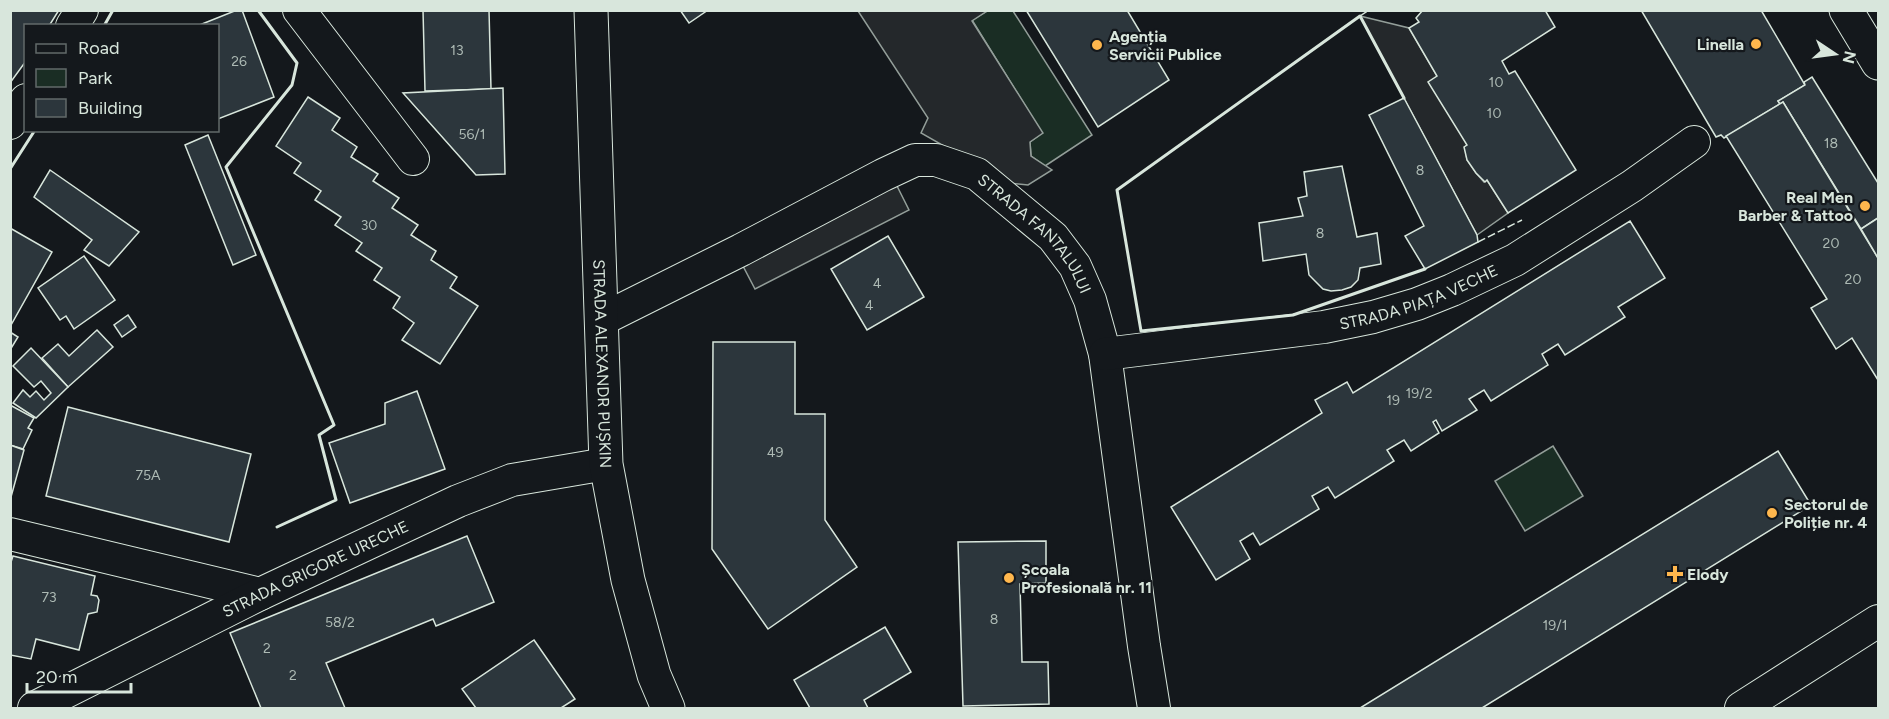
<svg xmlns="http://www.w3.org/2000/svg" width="1889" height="719" font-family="Figtree,sans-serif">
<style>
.green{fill:#1a2d24;stroke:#939e99;stroke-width:1.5}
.parking{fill:#24282b;stroke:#939e99;stroke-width:1.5}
.building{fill:#2c363c;stroke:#d8e6dc;stroke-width:1.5}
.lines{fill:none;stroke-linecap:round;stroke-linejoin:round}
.street-casing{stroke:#d8e6dc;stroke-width:34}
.secondary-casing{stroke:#d8e6dc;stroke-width:35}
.primary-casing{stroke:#d8e6dc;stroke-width:35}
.street{stroke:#14181c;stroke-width:32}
.secondary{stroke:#14181c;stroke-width:33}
.primary{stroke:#14181c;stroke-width:33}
.fence{stroke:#d8e6dc;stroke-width:1.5;stroke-dasharray:8 3;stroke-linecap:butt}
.wall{stroke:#d8e6dc;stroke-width:3}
.poi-dot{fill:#ffb74d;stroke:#14181c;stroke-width:2}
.labels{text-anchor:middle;stroke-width:4.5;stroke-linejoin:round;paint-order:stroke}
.number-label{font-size:14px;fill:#adbab4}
.poi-label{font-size:16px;font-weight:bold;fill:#d8e6dc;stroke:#14181c;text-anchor:start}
.street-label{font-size:16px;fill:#d8e6dc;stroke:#14181c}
</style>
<rect width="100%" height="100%" fill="#14181c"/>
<g class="green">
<path d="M987,11H1013L1092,135L1045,166L1031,156L1030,142L1042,133L972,20Z"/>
<path d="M1553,446L1583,496L1525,531L1495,481Z"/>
</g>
<g class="parking">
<path d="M858,11H987L972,21L1043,133L1030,142L1031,156L1052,170L1028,185L1009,183L921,133L928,118Z"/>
<path d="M1360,16L1409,28L1437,76L1467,145L1465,147L1467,160L1476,173L1484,182L1487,180L1508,213L1477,235Z"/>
<path d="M895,182L909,210L755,289L743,266Z"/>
</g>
<g class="building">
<path d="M10,10H59L49,26H26V61L10,83Z"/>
<path d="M237,10H242L274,97L218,119V26H197Z"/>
<path d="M423,10H489L491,89L425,91Z"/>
<path d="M680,10H708L689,23Z"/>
<path d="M1026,10H1127L1169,80L1098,127Z"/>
<path d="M1423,10H1545L1555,27L1502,61L1509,74L1515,71L1576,170L1508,213L1487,180L1485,182L1476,173L1467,160L1464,147L1467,145L1428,82L1437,76L1409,28L1419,22L1416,18Z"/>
<path d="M1641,10H1761L1805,85L1778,101L1780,104L1724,138L1721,135L1716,137Z"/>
<path d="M1812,77L1878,183V218L1861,229L1783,102L1780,104L1778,101L1805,85L1804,82Z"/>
<path d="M503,88L505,174L476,175L403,93Z"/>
<path d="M308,97L340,118L332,130L357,147L351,157L378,174L373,181L399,198L392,208L418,225L411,235L436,251L431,260L457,277L450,288L478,306L440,364L402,340L414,323L393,308L400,297L374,280L382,268L356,251L362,243L335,225L341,217L315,200L321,191L294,173L301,163L276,146Z"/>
<path d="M1404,98L1477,235L1478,242L1425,269L1405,236L1424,226L1369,115Z"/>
<path d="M1783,102L1878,258V380L1852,338L1836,349L1811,308L1827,299L1726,136Z"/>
<path d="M208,135L256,255L233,265L185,145Z"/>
<path d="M1342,166L1357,237L1377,233L1381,264L1360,268L1358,280L1351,287L1342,290L1331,291L1323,289L1309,275L1306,254L1263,261L1259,223L1303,216L1298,198L1307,196L1304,172Z"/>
<path d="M50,170L139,232L109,266L84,250L92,240L34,197Z"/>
<path d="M1878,218V258L1861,229Z"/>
<path d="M1630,221L1665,278L1618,307L1625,317L1565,355L1558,344L1542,354L1548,365L1491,401L1484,390L1469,399L1477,410L1442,431L1436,420L1433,422L1439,433L1411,451L1404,440L1387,450L1394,461L1335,498L1328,487L1312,496L1319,509L1260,545L1253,533L1240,541L1250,559L1216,580L1171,507L1322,413L1315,400L1347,382L1353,393Z"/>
<path d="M10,228L52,252L11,325H10Z"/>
<path d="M888,236L924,297L867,330L831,269Z"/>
<path d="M84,256L115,300L74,329L66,316L60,320L38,288Z"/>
<path d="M128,315L136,327L122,337L114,325Z"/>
<path d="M97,330L113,347L68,387L42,358L58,344L69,356Z"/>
<path d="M10,332L18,337L10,350Z"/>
<path d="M713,342H795V414H825V520L857,567L768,629L712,549Z"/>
<path d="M31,348L68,387L36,418L13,403L23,390L30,397L36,391L44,400L51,393L41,381L34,387L13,366Z"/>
<path d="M417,391L445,469L350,503L329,443L385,424V403Z"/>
<path d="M10,405L34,418L28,428L32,430L23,449L10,445Z"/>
<path d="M68,407L251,454L229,542L46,496Z"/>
<path d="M10,445L24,450L11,497H10Z"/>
<path d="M1778,451L1811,505L1482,708H1360Z"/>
<path d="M467,536L494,602L436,626L433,619L326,663L345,708H261L230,633Z"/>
<path d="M1046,541V583L1020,584L1022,662H1048L1049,704L963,706L958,542Z"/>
<path d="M13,556L95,576L91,595L97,596L99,600L97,612L88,614L79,650L36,639L31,659L10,655V565Z"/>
<path d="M885,627L911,672L864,700L868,708H810L794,680Z"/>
<path d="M534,640L575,699L561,708H476L462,689Z"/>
</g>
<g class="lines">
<g class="street-casing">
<g id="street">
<path d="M299,10L413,159"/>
<path d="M72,26L82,10"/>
<path d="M10,123L26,100"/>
<path id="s1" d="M601,320L741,250L883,175L915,160H936L977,174L1053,237L1075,266L1090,300L1105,354L1144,646L1154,708"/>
<path id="s2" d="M1105,354L1324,327L1373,317L1417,304L1452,290L1515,260L1632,186L1694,142"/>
<path d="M10,534L260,594"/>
<path id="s3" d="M34,708L260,594L458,501L512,480L606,464"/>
<path d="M1741,708L1878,621"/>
</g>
</g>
<g class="secondary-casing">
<g id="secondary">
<path id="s4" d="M591,10L606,464L628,580L654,675L668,708"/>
</g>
</g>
<g class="primary-casing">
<path id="primary" d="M1846,10L1878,63"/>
</g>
<use href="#street" class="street"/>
<use href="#secondary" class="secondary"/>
<use href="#primary" class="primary"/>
<g class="fence">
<path d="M1360,16L1369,10"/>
<path d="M1478,242L1522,220"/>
</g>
<g class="wall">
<path d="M258,10L297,63L292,85L226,167L334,425L319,435L336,500L277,527"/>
<path d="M104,26L113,10"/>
<path d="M1404,98L1360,16L1117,190L1141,331L1293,315L1425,269"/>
<path d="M10,169L35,130"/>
</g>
</g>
<g class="poi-dot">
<circle cx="1756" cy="44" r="6"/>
<circle cx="1097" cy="45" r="6"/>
<circle cx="1865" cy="206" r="6"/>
<circle cx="1772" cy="513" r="6"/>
<path d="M1672 565h6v6h6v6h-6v6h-6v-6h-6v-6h6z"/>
<circle cx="1009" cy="578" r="6"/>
</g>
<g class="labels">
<g class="number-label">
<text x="457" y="55">13</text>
<text x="239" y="66">26</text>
<text x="1496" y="87">10</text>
<text x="1494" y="118">10</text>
<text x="472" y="139">56/1</text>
<text x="1831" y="148">18</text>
<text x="1420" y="175">8</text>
<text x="369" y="230">30</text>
<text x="1320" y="238">8</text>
<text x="1831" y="248">20</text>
<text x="1853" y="284">20</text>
<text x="877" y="288">4</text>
<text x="869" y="310">4</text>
<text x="1419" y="398">19/2</text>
<text x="1393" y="405">19</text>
<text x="775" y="457">49</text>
<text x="148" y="480">75A</text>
<text x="49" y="602">73</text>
<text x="994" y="624">8</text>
<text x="340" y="627">58/2</text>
<text x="1555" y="630">19/1</text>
<text x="267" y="653">2</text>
<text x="293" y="680">2</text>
</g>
<g class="poi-label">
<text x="1109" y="42">Agenția<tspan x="1109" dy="18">Servicii Publice</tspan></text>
<text x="1744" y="50" text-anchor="end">Linella</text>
<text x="1853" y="203" text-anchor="end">Real Men<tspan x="1853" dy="18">Barber &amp; Tattoo</tspan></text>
<text x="1784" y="510">Sectorul de<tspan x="1784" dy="18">Poliție nr. 4</tspan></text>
<text x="1021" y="575">Școala<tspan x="1021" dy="18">Profesională nr. 11</tspan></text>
<text x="1687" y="580">Elody</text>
</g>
<g class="street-label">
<text dy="6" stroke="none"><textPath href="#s1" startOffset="501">STRADA FANTALULUI</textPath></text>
<text dy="6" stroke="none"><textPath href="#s2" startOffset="320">STRADA PIAȚA VECHE</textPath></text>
<text dy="6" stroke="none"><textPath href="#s4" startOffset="354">STRADA ALEXANDR PUȘKIN</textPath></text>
<text dy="6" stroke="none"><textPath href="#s3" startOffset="314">STRADA GRIGORE URECHE</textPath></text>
</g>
</g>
<rect width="1889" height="719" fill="none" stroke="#d8e6dc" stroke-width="24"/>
<rect x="24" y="24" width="195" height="108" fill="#14181c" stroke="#626a69" stroke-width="1.5"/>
<rect x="36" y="44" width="30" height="9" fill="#14181c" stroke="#626a69" stroke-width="1.5"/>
<text x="78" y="54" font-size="18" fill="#d8e6dc">Road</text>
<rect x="36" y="69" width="30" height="18" fill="#1a2d24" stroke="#626a69" stroke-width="1.5"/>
<text x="78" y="84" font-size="18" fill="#d8e6dc">Park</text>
<rect x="36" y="99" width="30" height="18" fill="#2c363c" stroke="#626a69" stroke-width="1.5"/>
<text x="78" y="114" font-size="18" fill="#d8e6dc">Building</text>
<g transform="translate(1835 54) rotate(103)" stroke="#14181c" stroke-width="4.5" paint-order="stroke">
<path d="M0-4.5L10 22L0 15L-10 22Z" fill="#d8e6dc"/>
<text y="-9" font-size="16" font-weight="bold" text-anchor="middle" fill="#d8e6dc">N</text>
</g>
<path d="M27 683v9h104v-9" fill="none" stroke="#d8e6dc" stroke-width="3"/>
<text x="36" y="683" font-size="18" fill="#d8e6dc" stroke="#14181c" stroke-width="4.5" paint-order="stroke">20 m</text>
</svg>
